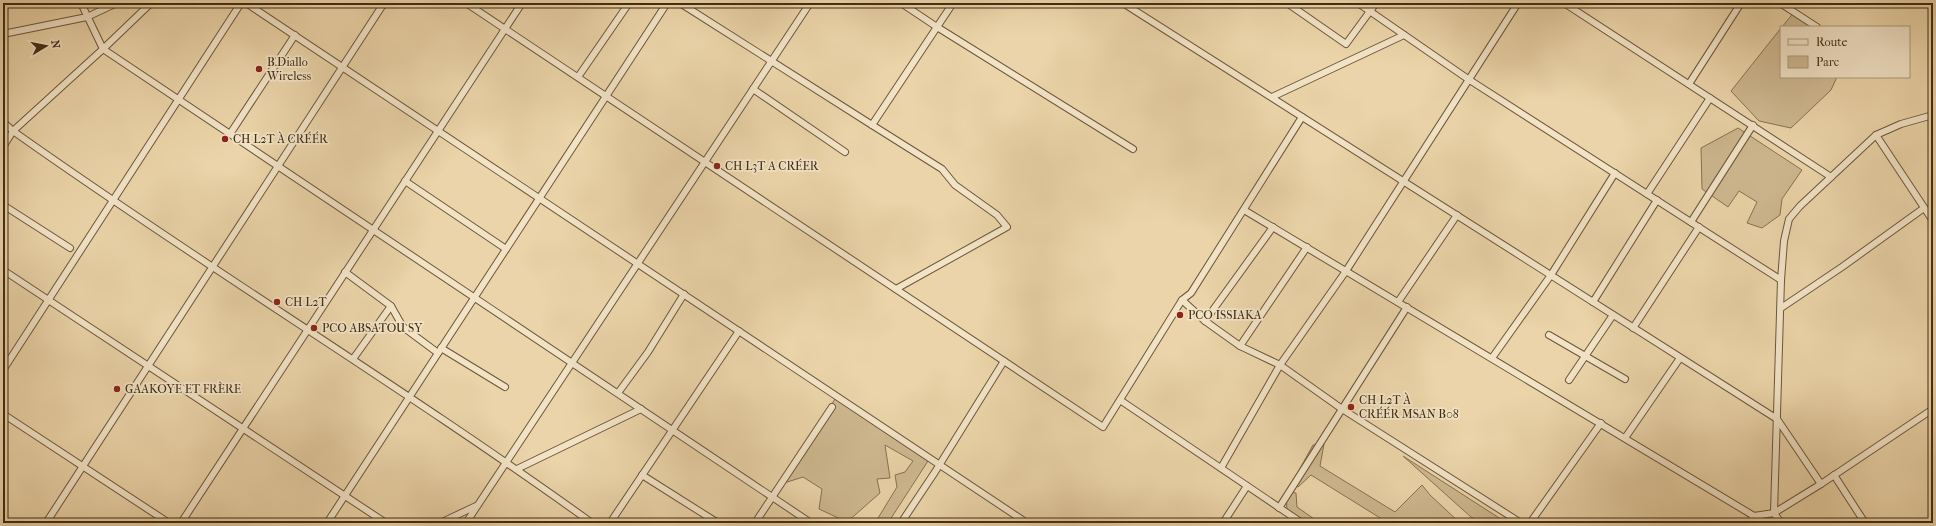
<svg xmlns="http://www.w3.org/2000/svg" width="1936" height="526" font-family="'IM FELL French Canon',serif">
<style>
.green{fill:#ceb890;stroke:#887252}
.lines{fill:none;stroke-linecap:round;stroke-linejoin:round}
.street-casing{stroke:#6c5738;stroke-width:8}
.street{stroke:#f2e3c7;stroke-width:6}
.poi-dot{fill:#8f2418;stroke:#f2e3c7;stroke-width:1.5}
.labels{text-anchor:middle;stroke-width:3.5;stroke-linejoin:round;paint-order:stroke}
.poi-label{font-size:12px;fill:#412d13;stroke:#f2e3c7;text-anchor:start}
</style>
<rect width="100%" height="100%" fill="#ebd4a9"/>
<filter id="stains"><feTurbulence type="fractalNoise" baseFrequency=".005" numOctaves="4"/><feColorMatrix values="0 0 0 0 .2 0 0 0 0 .09 0 0 0 0 .02 0 0 0 .5 -.17"/></filter>
<radialGradient id="worn" r=".72"><stop offset=".6" stop-color="#630" stop-opacity="0"/><stop offset="1" stop-color="#630" stop-opacity=".3"/></radialGradient>
<g class="green">
<path d="M1795,11L1820,27H1782Z"/>
<path d="M1781,28V77H1837L1831,90L1791,128L1759,121L1731,91Z"/>
<path d="M1738,128L1802,170L1782,199L1780,215L1762,228L1747,223L1757,202L1739,191L1728,207L1702,189L1701,148Z"/>
<path d="M835,399L928,461L888,523H875L897,487L895,475L905,472L913,461L885,445L890,478L877,479L880,493L847,522L819,509L822,489L803,477L781,484Z"/>
<path d="M1324,444L1320,466L1395,512L1422,485L1430,495L1460,523H1384L1385,521L1311,475L1298,487L1292,483L1313,445Z"/>
<path d="M1403,456L1507,523H1483L1471,517Z"/>
<path d="M1286,491L1296,493L1297,507L1320,523H1304L1287,511Z"/>
</g>
<g class="lines">
<g class="street-casing">
<g id="street">
<path d="M81,3L103,49L811,523"/>
<path d="M246,3L1027,523"/>
<path d="M466,3L1103,427L1182,300L1191,293L1302,117"/>
<path d="M680,3L872,125L937,27L1133,149"/>
<path d="M901,3L937,27L953,3"/>
<path d="M1123,3L1777,419L1821,484"/>
<path d="M1287,3L1346,44L1376,3"/>
<path d="M1358,3L1468,79L1781,280"/>
<path d="M1564,3L1831,177"/>
<path d="M1780,3L1817,27"/>
<path d="M3,34L87,17L117,3"/>
<path d="M578,77L629,3"/>
<path d="M1689,84L1741,3"/>
<path d="M753,89L845,152"/>
<path d="M1272,97L1404,35"/>
<path d="M3,122L13,131C203,266 403,387 592,523"/>
<path d="M872,125L942,169L955,185L997,215L1007,227L896,289"/>
<path d="M230,134L295,35"/>
<path d="M1876,135L1933,221"/>
<path d="M3,147L13,131L103,49L151,3"/>
<path d="M405,181L506,249"/>
<path d="M1647,194L1710,98"/>
<path d="M3,205L70,248"/>
<path d="M1244,210L1754,516L1774,513L1821,484L1933,409"/>
<path d="M1691,222L1753,125"/>
<path d="M3,270L386,523"/>
<path d="M345,272L391,306L403,327L438,353"/>
<path d="M1182,300L1205,321L1240,346L1280,365L1342,409L1521,523"/>
<path d="M1398,302L1457,215"/>
<path d="M1593,302L1657,200"/>
<path d="M1781,308L1842,267L1924,208"/>
<path d="M1205,321L1273,227"/>
<path d="M1633,328L1699,227"/>
<path d="M1549,335L1625,379"/>
<path d="M1240,346L1307,247"/>
<path d="M441,348L505,387"/>
<path d="M1492,358L1551,275L1615,173"/>
<path d="M353,359L391,306"/>
<path d="M3,370L241,3"/>
<path d="M1569,380L1613,315"/>
<path d="M618,393L648,352L684,294"/>
<path d="M1120,400L1302,523"/>
<path d="M3,414L169,523"/>
<path d="M1625,438L1680,358"/>
<path d="M1221,468L1280,365L1346,271L1518,3"/>
<path d="M517,469L641,409"/>
<path d="M642,475L718,523"/>
<path d="M1834,475L1865,523"/>
<path d="M1279,508L1407,307"/>
<path d="M46,523L384,3"/>
<path d="M181,523L522,3"/>
<path d="M327,523L667,3"/>
<path d="M440,523L476,506"/>
<path d="M466,523L810,3"/>
<path d="M610,523L739,331"/>
<path d="M755,523L832,407"/>
<path d="M901,523L935,472L1004,361"/>
<path d="M1223,523L1247,486"/>
<path d="M1530,523L1601,423"/>
<path d="M1749,523L1754,516"/>
<path d="M1781,523L1774,513L1781,280L1784,241L1789,219L1800,206L1876,135L1901,124L1933,115"/>
</g>
</g>
<use href="#street" class="street"/>
</g>
<g class="poi-dot">
<circle cx="259" cy="69" r="4"/>
<circle cx="225" cy="139" r="4"/>
<circle cx="717" cy="166" r="4"/>
<circle cx="277" cy="302" r="4"/>
<circle cx="1180" cy="315" r="4"/>
<circle cx="314" cy="328" r="4"/>
<circle cx="117" cy="389" r="4"/>
<circle cx="1351" cy="407" r="4"/>
</g>
<g class="labels">
<g class="poi-label">
<text x="267" y="66">B.Diallo<tspan x="267" dy="14">Wireless</tspan></text>
<text x="233" y="143">CH L2T À CRÉÉR</text>
<text x="725" y="170">CH L3T A CRÉER</text>
<text x="285" y="306">CH L2T</text>
<text x="1188" y="319">PCO ISSIAKA</text>
<text x="322" y="332">PCO ABSATOU SY</text>
<text x="125" y="393">GAAKOYE ET FRÈRE</text>
<text x="1359" y="404">CH L2T À<tspan x="1359" dy="14">CRÉÉR MSAN B08</tspan></text>
</g>
</g>
<rect width="1936" height="526" fill="none" stroke="#ebd4a9" stroke-width="16"/>
<rect x="4" y="4" width="1928" height="518" fill="none" stroke="#412d13" stroke-width="2"/>
<rect x="8" y="8" width="1920" height="510" fill="none" stroke="#412d13"/>
<rect x="1780" y="26" width="130" height="52" fill="#f2e3c7" stroke="#ab9a7f"/>
<rect x="1788" y="39" width="20" height="6" fill="#f2e3c7" stroke="#ab9a7f"/>
<text x="1816" y="46" font-size="12" fill="#412d13">Route</text>
<rect x="1788" y="56" width="20" height="12" fill="#ceb890" stroke="#ab9a7f"/>
<text x="1816" y="66" font-size="12" fill="#412d13">Parc</text>
<g transform="translate(46 46) rotate(80)" stroke="#f2e3c7" stroke-width="3" paint-order="stroke">
<path d="M0-3L7 15L0 10L-7 15Z" fill="#412d13"/>
<text y="-6" font-size="11" font-weight="bold" text-anchor="middle" fill="#412d13">N</text>
</g>
<rect width="100%" height="100%" filter="url(#stains)"/>
<rect width="100%" height="100%" fill="url(#worn)"/>
</svg>
